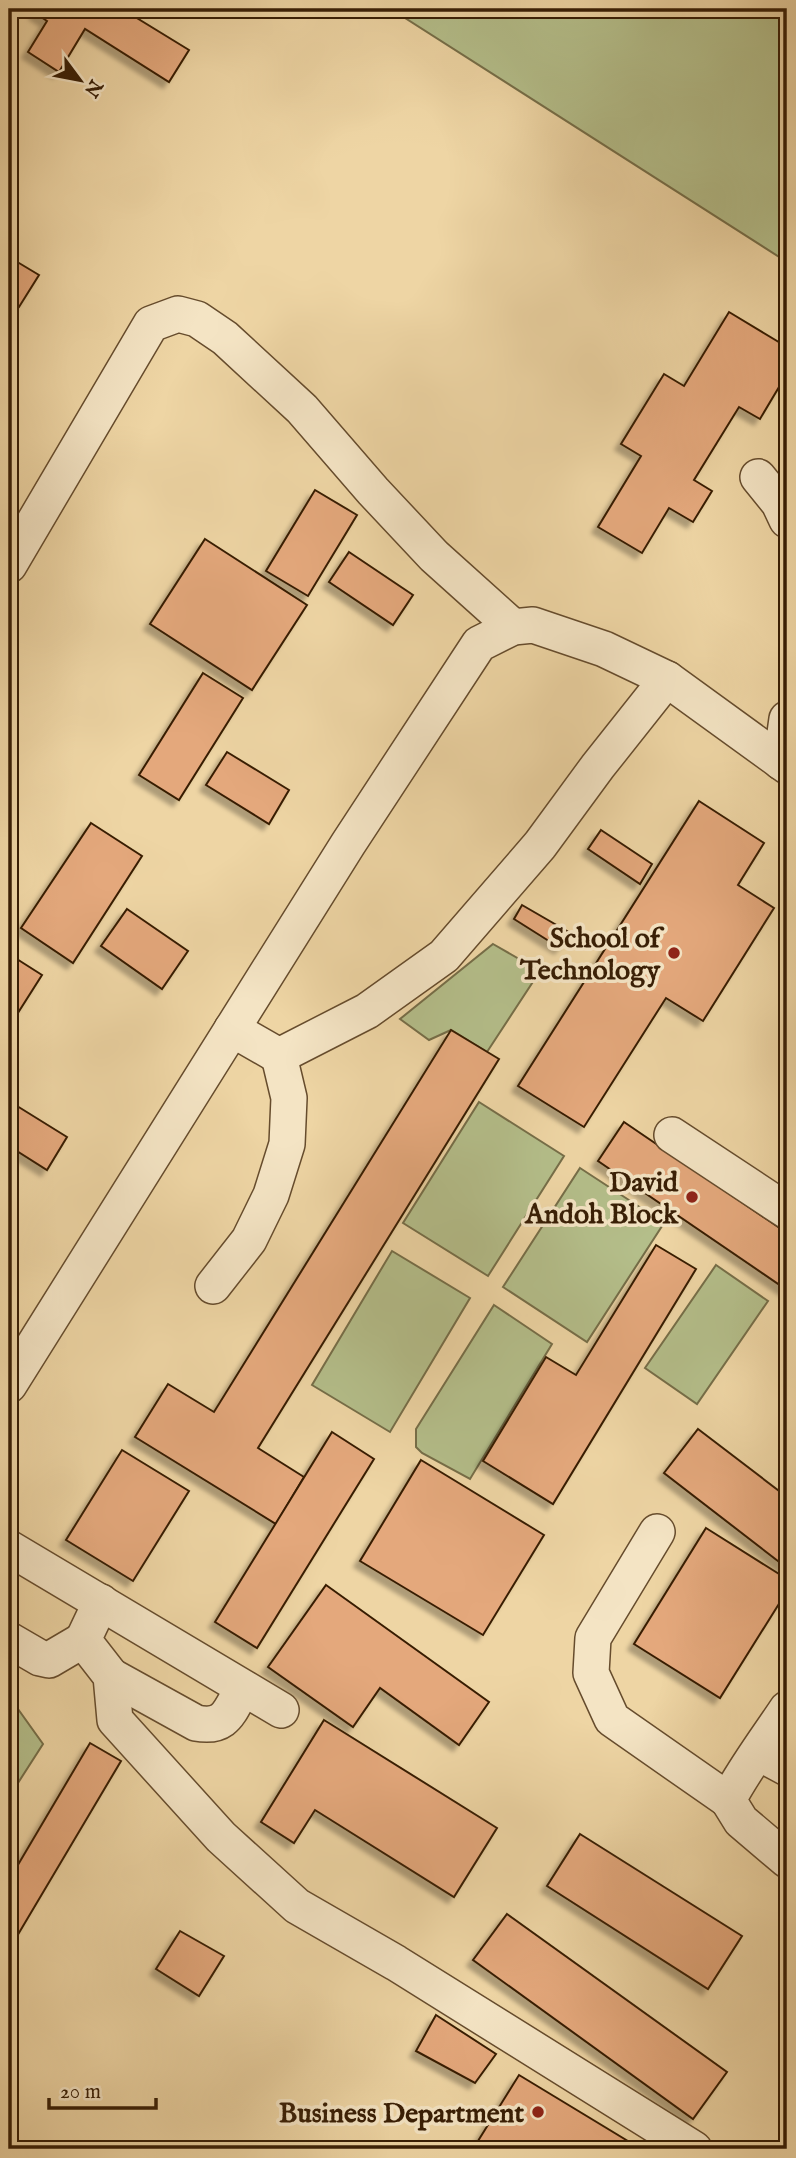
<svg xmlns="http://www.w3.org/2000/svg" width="796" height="2158" font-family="'IM FELL English',serif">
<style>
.green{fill:#b4be8a;stroke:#766e48;stroke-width:2}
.building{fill:#e4a87c;stroke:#381e05;stroke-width:2;filter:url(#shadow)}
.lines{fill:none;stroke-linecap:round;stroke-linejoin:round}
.minor-casing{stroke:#664c2d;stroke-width:38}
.minor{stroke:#f4e4c4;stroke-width:35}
.poi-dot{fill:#8f2418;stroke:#f4e4c4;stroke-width:2.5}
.labels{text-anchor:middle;stroke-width:7;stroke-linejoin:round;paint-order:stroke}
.poi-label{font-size:28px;font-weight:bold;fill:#381e05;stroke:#f4e4c4;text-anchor:end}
</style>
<defs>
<filter id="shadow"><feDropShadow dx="-6" dy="6" stdDeviation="2" flood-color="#0004"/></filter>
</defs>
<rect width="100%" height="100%" fill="#eed5a4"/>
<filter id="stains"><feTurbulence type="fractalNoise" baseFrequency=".00286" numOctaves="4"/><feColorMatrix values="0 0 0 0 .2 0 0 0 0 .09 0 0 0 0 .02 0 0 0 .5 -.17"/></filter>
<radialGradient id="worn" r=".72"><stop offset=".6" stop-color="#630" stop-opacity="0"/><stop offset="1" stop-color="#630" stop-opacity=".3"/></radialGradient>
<g class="green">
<path d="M391,9H787V262Z"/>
<path d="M493,944L540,971L487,1052L451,1030L429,1040L400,1019Z"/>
<path d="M479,1102L564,1156L488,1276L403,1223Z"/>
<path d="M580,1168L664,1223L587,1342L503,1287Z"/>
<path d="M392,1251L470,1298L390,1432L312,1385Z"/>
<path d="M716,1265L768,1301L697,1404L645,1368Z"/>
<path d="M494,1305L552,1344L470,1479L422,1453L416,1447V1429Z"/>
<path d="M13,1702L43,1744L9,1797V1708Z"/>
</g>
<g class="building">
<path d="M37,9H122L189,50L169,82L85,29L59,72L28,52L47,21L35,13Z"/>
<path d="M9,257L39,275L19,307L9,301Z"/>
<path d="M729,312L787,347V386L782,382L760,419L739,407L694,480L712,491L693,522L669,508L642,553L598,527L641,456L621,444L664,374L684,386Z"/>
<path d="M315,490L357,515L308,596L266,571Z"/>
<path d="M205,539L307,605L252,690L150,624Z"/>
<path d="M349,552L413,595L393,625L329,582Z"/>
<path d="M203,673L243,698L179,800L139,775Z"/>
<path d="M227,752L289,790L269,824L206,785Z"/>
<path d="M699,801L764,843L738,885L774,908L703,1021L666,998L584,1127L518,1086Z"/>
<path d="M91,823L142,856L73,963L21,928Z"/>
<path d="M601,830L652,864L640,884L588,849Z"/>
<path d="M522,905L572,934L560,948L514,919Z"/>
<path d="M127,909L188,951L162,989L101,946Z"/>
<path d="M9,954L42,975L9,1027Z"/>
<path d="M451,1030L499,1059L258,1448L304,1477L276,1524L135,1437L168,1384L214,1412Z"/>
<path d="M9,1101L67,1137L47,1170L9,1146Z"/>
<path d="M624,1122L787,1233V1290L598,1161Z"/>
<path d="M656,1245L696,1269L553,1504L483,1461L546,1357L576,1375Z"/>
<path d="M698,1429L787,1497V1568L664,1473Z"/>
<path d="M332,1432L374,1459L257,1648L215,1622Z"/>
<path d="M122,1450L189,1491L133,1581L66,1540Z"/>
<path d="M421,1460L544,1535L483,1635L360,1561Z"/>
<path d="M706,1528L787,1579V1591L720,1698L634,1644Z"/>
<path d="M326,1585L489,1702L459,1745L380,1688L353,1727L268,1667Z"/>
<path d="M324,1720L497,1828L454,1897L315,1810L294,1843L261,1822Z"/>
<path d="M90,1743L121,1761L10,1948L9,1880Z"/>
<path d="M580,1834L742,1936L708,1989L547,1886Z"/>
<path d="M507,1914L727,2072L693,2119L473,1960Z"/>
<path d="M180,1931L224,1956L199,1996L156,1969Z"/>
<path d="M436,2015L496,2054L475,2083L416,2051Z"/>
<path d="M519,2075L641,2149H473Z"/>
</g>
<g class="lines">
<g class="minor-casing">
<g id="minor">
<path d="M758,477L779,503L787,520"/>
<path d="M9,565L151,324L178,314L197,319L225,338L302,409L373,491L434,556L513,627"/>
<path d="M781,762L787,719"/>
<path d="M232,1029L279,1056L367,1011L444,956L540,845L598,766L667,679"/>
<path d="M672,1135L787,1211"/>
<path d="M213,1286L249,1240L271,1195L287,1144L289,1098L279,1056"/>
<path d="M9,1385L348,844L479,644L513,627L533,625L604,649L667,679L787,766"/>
<path d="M657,1532L593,1638L591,1673L612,1719L728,1800"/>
<path d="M9,1548L281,1710"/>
<path d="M101,1602L83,1640L111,1676L115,1720L221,1837L297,1906L396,1963L694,2149"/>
<path d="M9,1640L40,1658L49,1660L83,1640"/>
<path d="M111,1676L196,1723C227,1729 229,1711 243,1688"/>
<path d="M787,1709C767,1739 745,1768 728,1800L741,1821L787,1860"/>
<path d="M759,1753L787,1768"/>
</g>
</g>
<use href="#minor" class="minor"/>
</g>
<g class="poi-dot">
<circle cx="674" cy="953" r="7"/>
<circle cx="692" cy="1197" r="7"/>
<circle cx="538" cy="2112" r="7"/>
</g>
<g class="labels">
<g class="poi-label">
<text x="660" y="947">School of<tspan x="660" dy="32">Technology</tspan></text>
<text x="678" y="1191">David<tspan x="678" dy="32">Andoh Block</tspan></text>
<text x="524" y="2122">Business Department</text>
</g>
</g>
<rect width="796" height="2158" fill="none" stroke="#eed5a4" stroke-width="35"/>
<rect x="10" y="10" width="775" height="2137" fill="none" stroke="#381e05" stroke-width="3.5"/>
<rect x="18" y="18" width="761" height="2123" fill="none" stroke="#381e05" stroke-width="2"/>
<g transform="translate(80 80) rotate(122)" stroke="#f4e4c4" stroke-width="5" paint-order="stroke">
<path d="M0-5L12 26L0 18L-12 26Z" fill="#381e05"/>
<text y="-10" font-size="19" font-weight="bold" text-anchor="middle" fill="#381e05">N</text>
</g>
<path d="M49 2098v10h107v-10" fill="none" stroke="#381e05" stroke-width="3.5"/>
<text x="60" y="2098" font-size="21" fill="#381e05" stroke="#f4e4c4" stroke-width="5" paint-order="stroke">20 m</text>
<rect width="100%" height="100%" filter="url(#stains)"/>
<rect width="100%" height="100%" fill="url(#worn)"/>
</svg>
